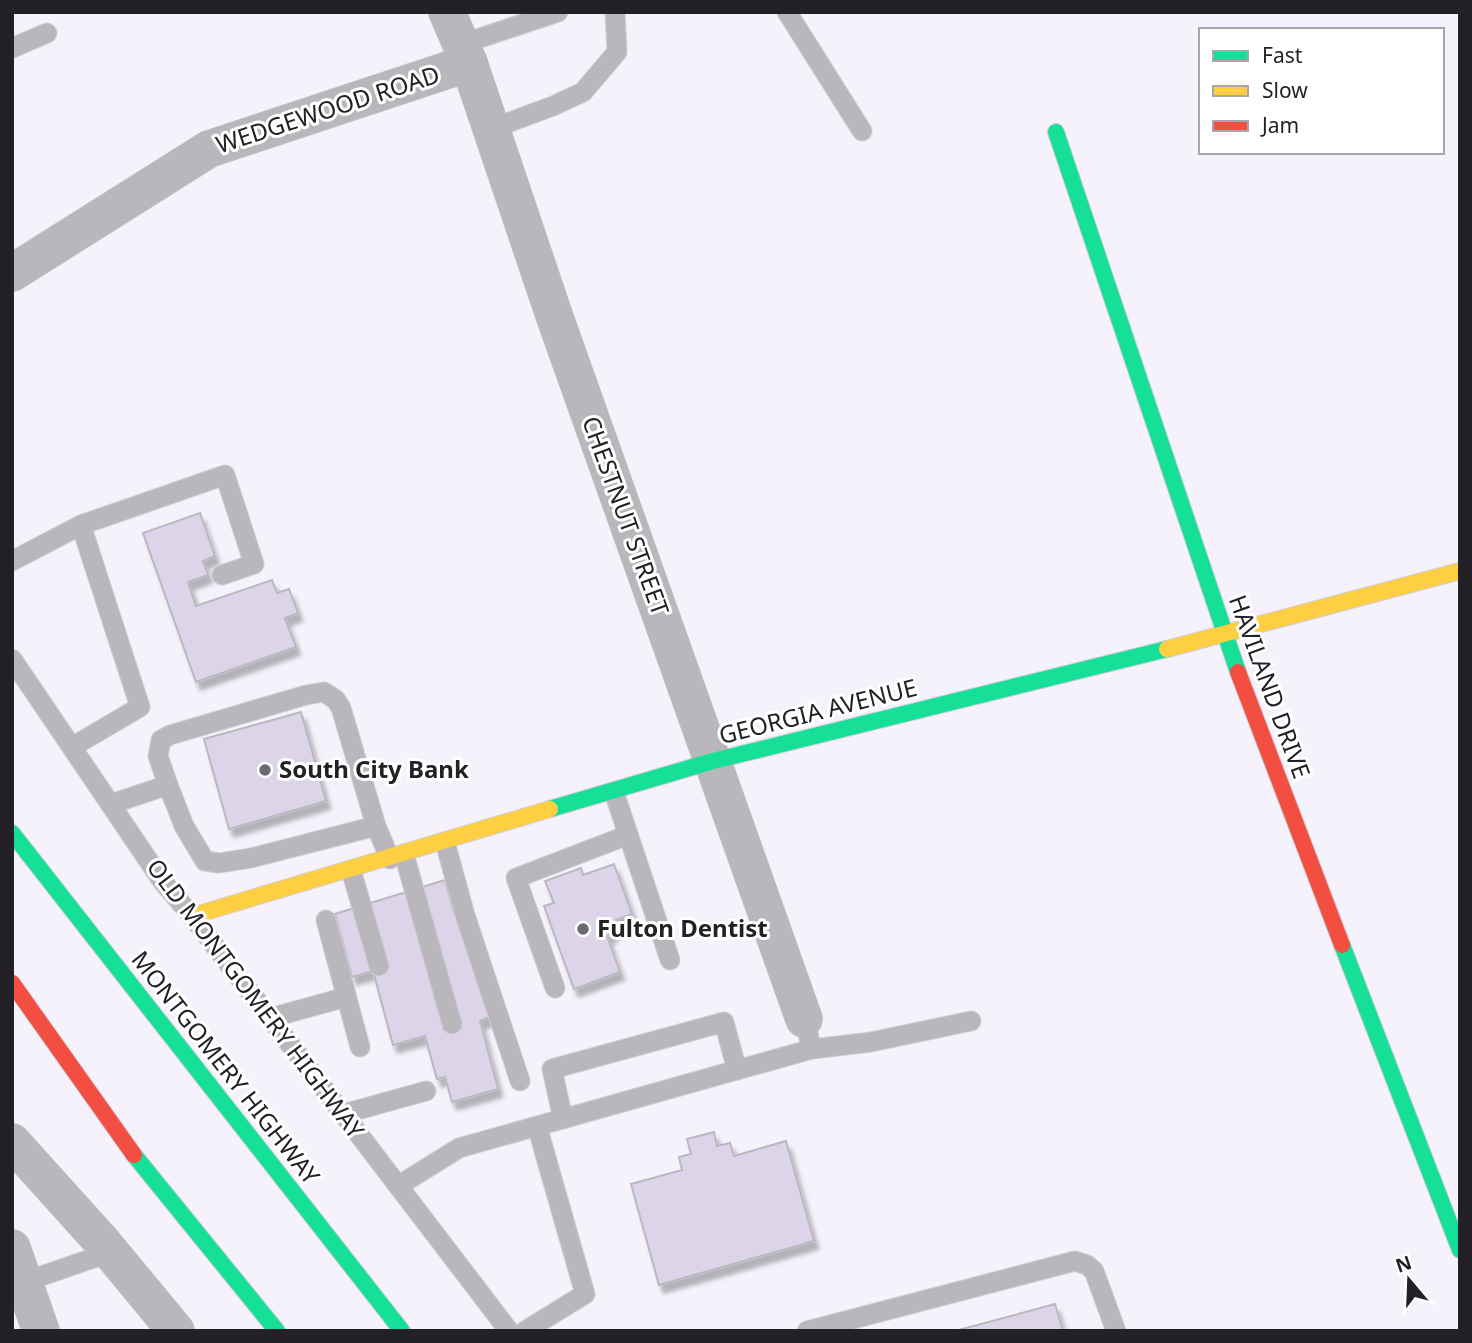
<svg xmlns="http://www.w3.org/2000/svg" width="1472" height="1343" font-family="'Noto Sans',sans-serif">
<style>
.building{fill:#dcd4e9;stroke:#bab8bf;stroke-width:2;filter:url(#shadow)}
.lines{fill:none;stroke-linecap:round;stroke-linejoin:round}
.lane-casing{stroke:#d0cdd5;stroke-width:21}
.street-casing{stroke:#d0cdd5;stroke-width:38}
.fast-casing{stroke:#d0cdd5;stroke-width:18}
.slow-casing{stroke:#d0cdd5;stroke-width:18}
.jam-casing{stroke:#d0cdd5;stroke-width:18}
.lane{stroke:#b9b7bb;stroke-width:19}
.street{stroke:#b9b7bb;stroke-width:37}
.fast{stroke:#16e098;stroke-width:16}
.slow{stroke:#ffcf43;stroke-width:16}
.jam{stroke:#f24e42;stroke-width:16}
.poi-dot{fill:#6c6a71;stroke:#fff;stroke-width:2.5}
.labels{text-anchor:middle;stroke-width:6;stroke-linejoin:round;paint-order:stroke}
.street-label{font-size:24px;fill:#232126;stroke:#fff}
.poi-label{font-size:24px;font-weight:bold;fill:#232126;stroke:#fff;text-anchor:start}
</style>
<defs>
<filter id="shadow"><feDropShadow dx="4.5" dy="8" stdDeviation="2" flood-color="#0004"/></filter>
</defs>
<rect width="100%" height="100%" fill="#f5f2fc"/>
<g class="building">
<path d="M200,513L215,556L203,561L208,575L188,582L196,606L272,580L277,593L289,589L298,613L285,618L296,647L196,682L143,533Z"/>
<path d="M301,712L326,801L229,829L204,739Z"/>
<path d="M614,864L632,914L616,920L617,924L612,934L607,936L620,972L574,989L544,906L554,903L545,881L581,868L583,875Z"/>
<path d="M445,880L454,913L458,912L478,985L482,983L491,1017L480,1021L498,1089L452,1102L445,1077L437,1079L425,1036L393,1045L373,971L352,977L335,914L406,892L444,1030L460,1025L422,887Z"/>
<path d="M714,1132L717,1146L730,1143L734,1156L786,1141L814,1241L659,1285L631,1184L682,1170L679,1157L691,1154L687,1139Z"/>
<path d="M1055,1304L1063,1331H955Z"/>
</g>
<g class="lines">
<g class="lane-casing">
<g id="lane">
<path d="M787,12L862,131"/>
<path d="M462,44L558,12"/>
<path d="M12,48L47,33"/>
<path d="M491,129L553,106L583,92L617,52L615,12"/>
<path d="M81,525L225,475L254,564L222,575"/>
<path d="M12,561L81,525L140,707L72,747"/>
<path d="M12,659L163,882L192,916L509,1331"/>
<path d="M168,785L158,756L161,740L170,735L306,695L324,692L336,700L341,708L376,826"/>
<path d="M614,792L670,960"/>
<path d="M111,804L168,785L184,826L205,861L219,863L251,858L376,826L390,859"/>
<path d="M445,842L465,915L520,1081"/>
<path d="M404,854L452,1024"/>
<path d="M351,870L379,966"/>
<path d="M326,920L360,1047"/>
<path d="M555,988L516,878L628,835"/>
<path d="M270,1018L346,997"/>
<path d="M812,1049L871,1042L971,1021"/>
<path d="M343,1114L426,1091"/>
<path d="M563,1119L552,1069L724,1022L737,1070"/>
<path d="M398,1186L459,1148L812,1049L804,1019"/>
<path d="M24,1282L111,1252"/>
<path d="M525,1331L585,1294L537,1126"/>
<path d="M807,1331L1075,1261L1087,1265L1094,1271L1116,1331"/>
</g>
</g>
<g class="street-casing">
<g id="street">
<path d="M447,12L469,63L554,315L804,1019"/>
<path d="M12,273L209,149L469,63"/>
<path d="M12,1142L104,1244L176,1331"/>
<path d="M12,1248L41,1331"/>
</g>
</g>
<g class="fast-casing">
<g id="fast">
<path d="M1056,132L1238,672"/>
<path d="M550,809L713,761L1167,649"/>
<path d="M12,833L402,1331"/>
<path d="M1342,945L1460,1250"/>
<path d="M134,1155L277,1331"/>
</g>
</g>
<g class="slow-casing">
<g id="slow">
<path d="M1167,649L1460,571"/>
<path d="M192,916L550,809"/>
</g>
</g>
<g class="jam-casing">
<g id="jam">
<path d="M1238,672L1342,945"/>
<path d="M12,983L134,1155"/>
</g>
</g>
<use href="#lane" class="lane"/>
<use href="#street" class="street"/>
<use href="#fast" class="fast"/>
<use href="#slow" class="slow"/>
<use href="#jam" class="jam"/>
</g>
<g class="poi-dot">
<circle cx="265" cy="770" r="7"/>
<circle cx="583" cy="929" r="7"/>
</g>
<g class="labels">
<g class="street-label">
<text transform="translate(328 110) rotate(-18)" y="8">WEDGEWOOD ROAD</text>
<text transform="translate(625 516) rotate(70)" y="8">CHESTNUT STREET</text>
<text transform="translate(1269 687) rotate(70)" y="8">HAVILAND DRIVE</text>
<text transform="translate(818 712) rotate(-14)" y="8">GEORGIA AVENUE</text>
<text transform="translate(255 999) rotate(53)" y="8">OLD MONTGOMERY HIGHWAY</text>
<text transform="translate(225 1068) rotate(52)" y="8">MONTGOMERY HIGHWAY</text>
</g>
<g class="poi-label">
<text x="279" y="778">South City Bank</text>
<text x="597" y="937">Fulton Dentist</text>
</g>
</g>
<rect width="1472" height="1343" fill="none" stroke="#232126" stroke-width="28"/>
<rect x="1199" y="28" width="245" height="126" fill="#ffffff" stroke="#a7a6a8" stroke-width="2"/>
<rect x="1213" y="51" width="35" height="10" fill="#16e098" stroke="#a7a6a8" stroke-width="2"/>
<text x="1262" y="63" font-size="21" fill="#232126">Fast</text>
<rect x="1213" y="86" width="35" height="10" fill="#ffcf43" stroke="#a7a6a8" stroke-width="2"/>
<text x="1262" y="98" font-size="21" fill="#232126">Slow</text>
<rect x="1213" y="121" width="35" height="10" fill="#f24e42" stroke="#a7a6a8" stroke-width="2"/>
<text x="1262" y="133" font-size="21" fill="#232126">Jam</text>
<g transform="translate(1409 1280) rotate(341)" stroke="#ffffff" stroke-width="5" paint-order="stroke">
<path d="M0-5L12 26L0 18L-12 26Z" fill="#232126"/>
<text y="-10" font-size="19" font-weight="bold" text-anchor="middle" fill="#232126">N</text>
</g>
</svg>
